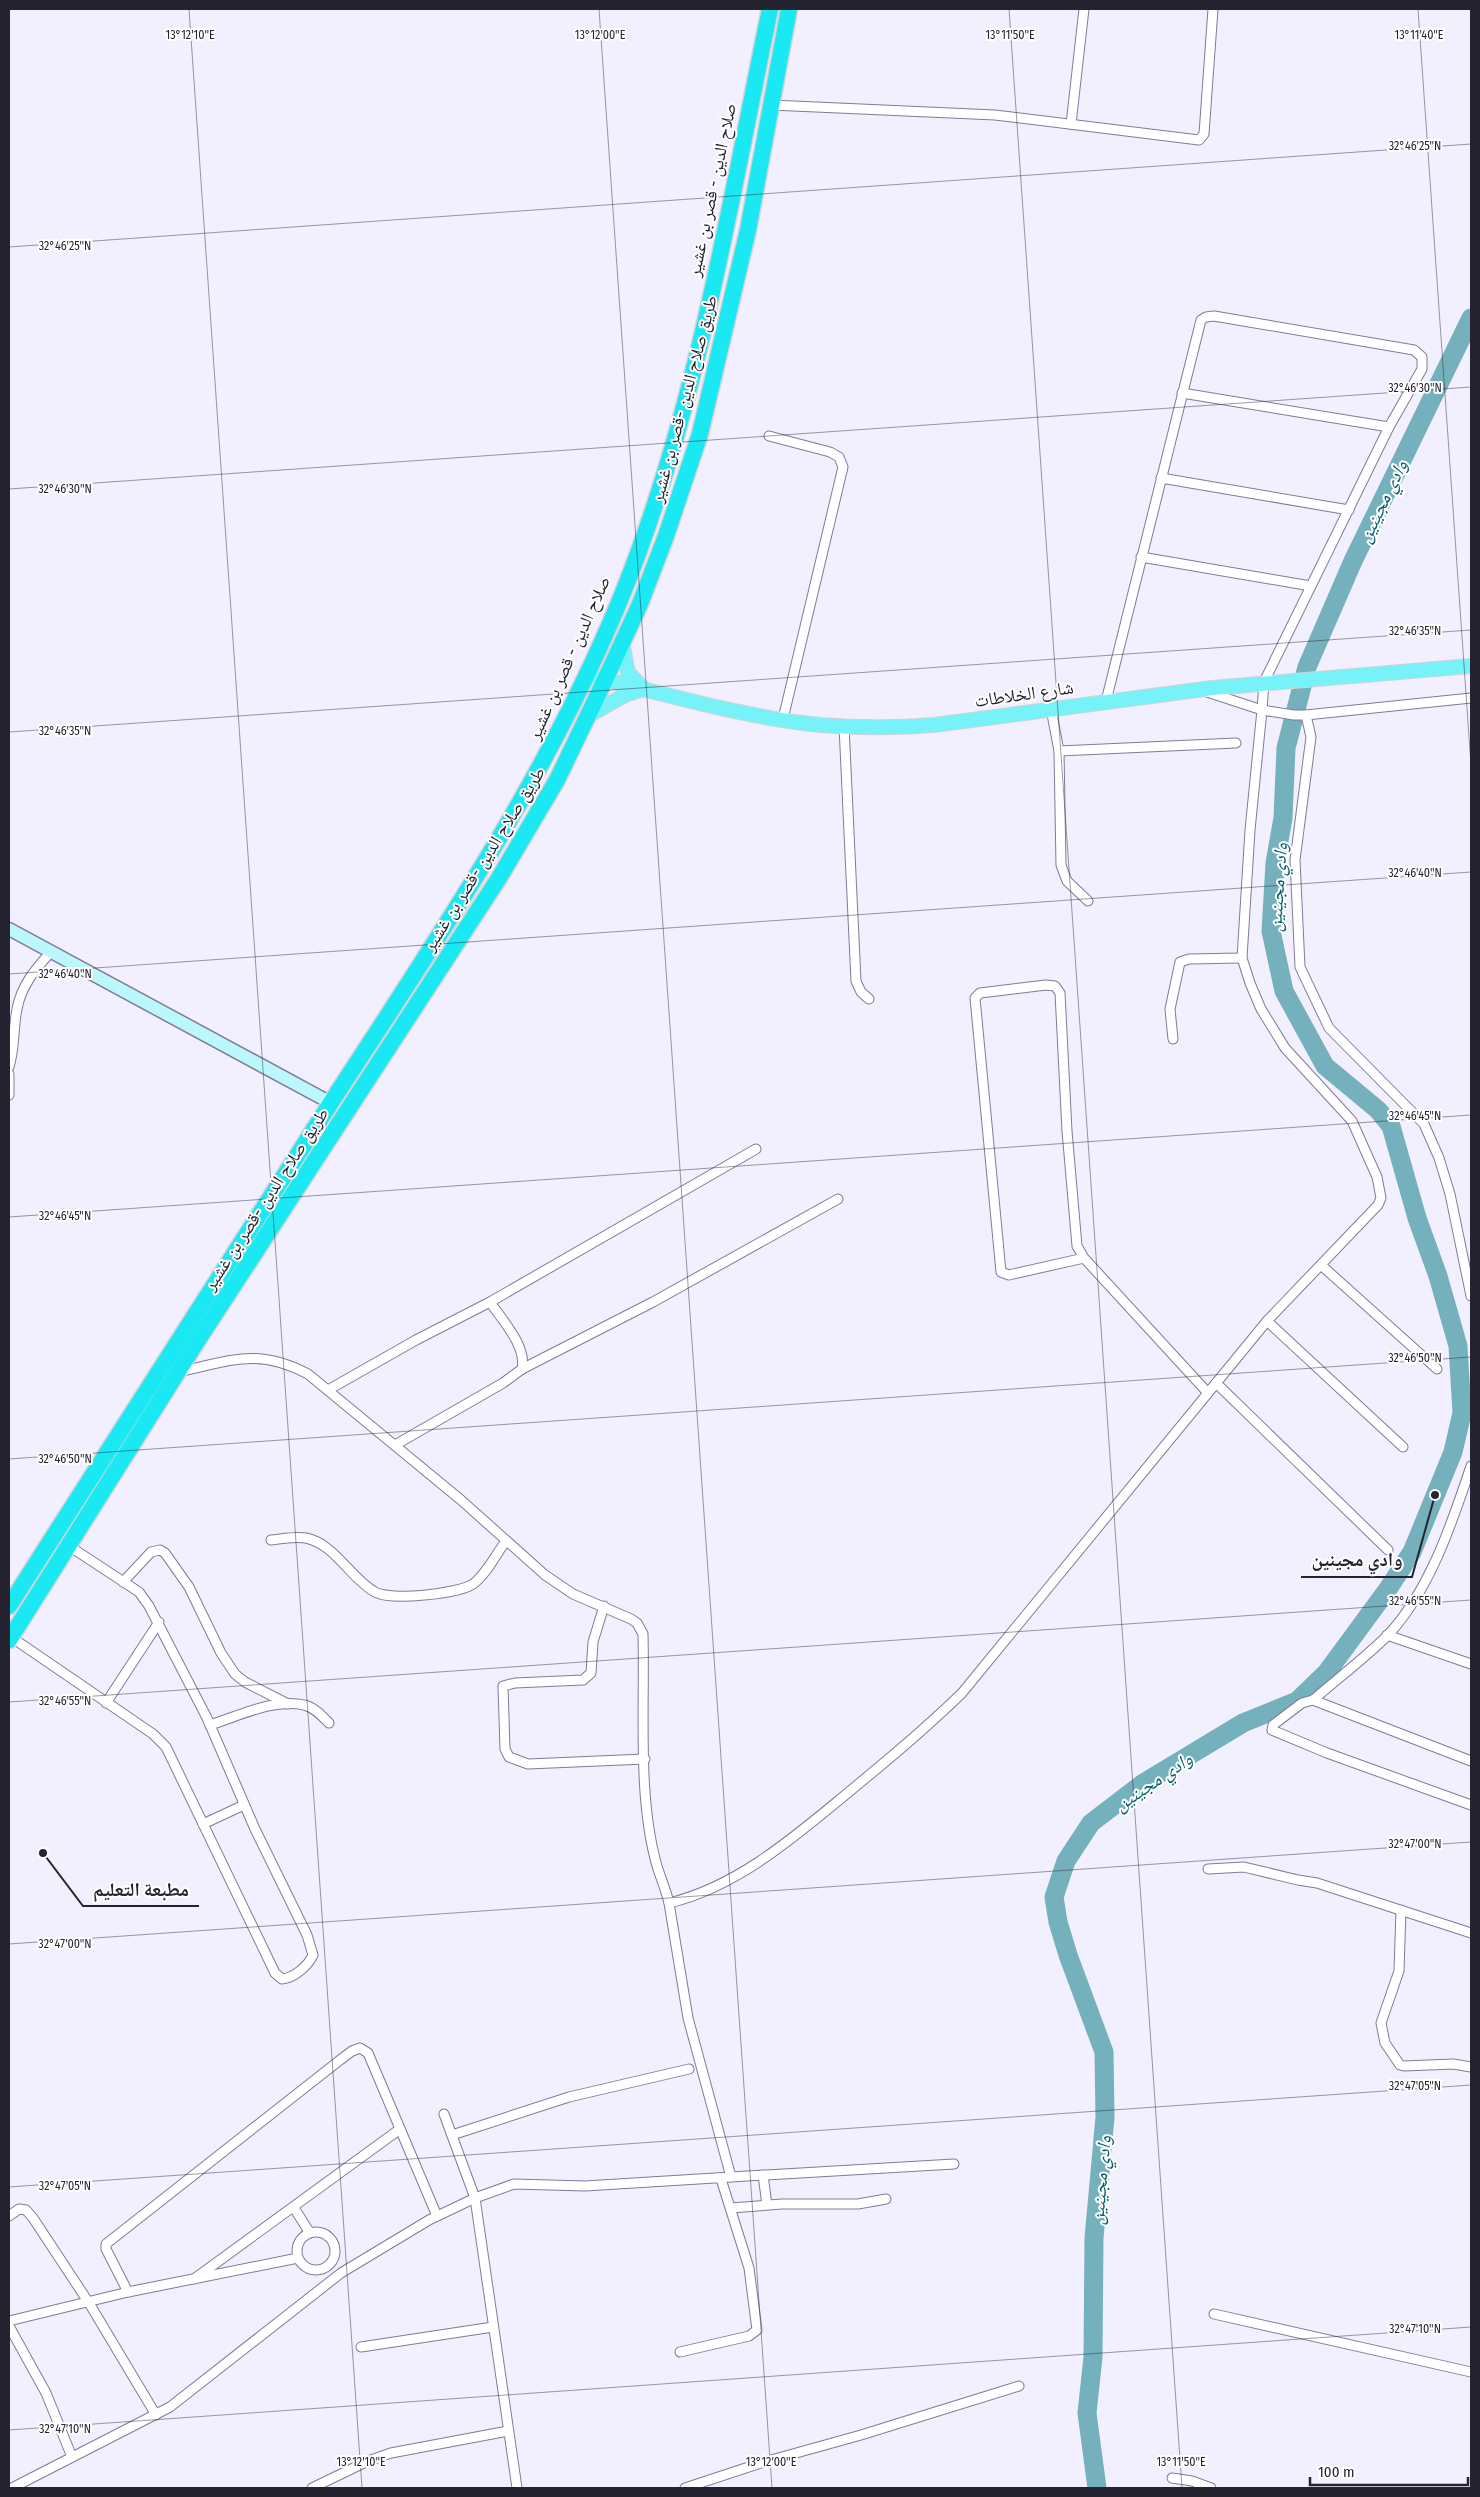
<svg xmlns="http://www.w3.org/2000/svg" width="1480" height="2497" font-family="'Fira Sans Condensed','Noto Naskh Arabic',sans-serif">
<style>
.lines{fill:none;stroke-linecap:round;stroke-linejoin:round}
.river{stroke:#74b1bd;stroke-width:19}
.street-casing{stroke:#817a9b;stroke-width:11}
.secondary-casing{stroke:#817a9b;stroke-width:15}
.primary-casing{stroke:#d4d3d6;stroke-width:16}
.highway-casing{stroke:#d4d3d6;stroke-width:19}
.street{stroke:#fff;stroke-width:9}
.secondary{stroke:#baf8fb;stroke-width:12}
.primary{stroke:#76f2f8;stroke-width:14}
.highway{stroke:#1ae9f3;stroke-width:16}
.ticks{fill:none;stroke:#262331;stroke-width:1;stroke-opacity:0.45}
.labels{text-anchor:middle;stroke-width:4;stroke-linejoin:round;paint-order:stroke}
.street-label{font-size:18px;fill:#262331;stroke:#fff}
.water-label{font-size:19px;font-style:italic;fill:#06606d;stroke:#fff}
.ticks-label{font-size:12px;text-anchor:middle;fill:#262331;stroke:#fff;stroke-width:4;stroke-linejoin:round;paint-order:stroke}
.leader{fill:none;stroke:#262331;stroke-width:2}
.callout-dot{fill:#262331;stroke:#fff;stroke-width:2}
.callout-label{font-size:19px;text-anchor:middle;font-weight:bold;fill:#262331;stroke:#fff;stroke-width:4;stroke-linejoin:round;paint-order:stroke}
</style>
<rect width="100%" height="100%" fill="#f2effe"/>
<g class="lines">
<path class="river" d="M1097,2488L1087,2413L1093,2357L1094,2238L1105,2117L1104,2052L1068,1955L1058,1922L1054,1897L1066,1861L1091,1823L1142,1784L1243,1723L1297,1701L1327,1672L1388,1589L1412,1552L1453,1452L1462,1413L1458,1346L1438,1276L1417,1218L1391,1126L1378,1110L1325,1066L1284,991L1271,931L1275,863L1283,818L1286,748L1307,667L1353,561L1471,318"/>
<g class="street-casing">
<g id="street">
<path d="M771,105L995,115L1199,140L1204,134L1213,9"/>
<path d="M1071,124L1084,9"/>
<path d="M1182,393L1389,427"/>
<path d="M769,436L830,452L839,457L843,467L783,719"/>
<path d="M1161,478L1349,510"/>
<path d="M1141,557L1311,586"/>
<path d="M1106,701L1201,320L1206,317L1214,316L1414,350L1422,357V369L1389,427L1264,682L1262,710L1294,715H1306L1311,737L1295,860L1300,967L1329,1028L1424,1124L1439,1158L1450,1194L1471,1296"/>
<path d="M1051,709L1059,751L1061,865L1067,881L1088,901"/>
<path d="M1306,715L1471,698"/>
<path d="M844,726L856,981L861,992L869,999"/>
<path d="M1059,751L1236,743"/>
<path d="M1173,1039L1170,1009L1180,962L1189,959L1242,958"/>
<path d="M9,1067C15,1047 13,1029 17,1009C21,986 36,968 51,952"/>
<path d="M9,1074V1095"/>
<path d="M1084,1258L1009,1275L1001,1272L975,998L980,993L1046,985L1055,986L1060,993L1067,1131L1077,1246L1084,1258L1208,1393"/>
<path d="M1321,1265L1437,1369"/>
<path d="M1267,1321L1403,1447"/>
<path d="M522,1369L653,1302L838,1199"/>
<path d="M178,1372C231,1361 257,1347 308,1374L461,1500L545,1575L573,1594L631,1619L637,1623L643,1634C645,1706 637,1797 657,1866C661,1879 666,1890 669,1903"/>
<path d="M1216,1383L1388,1550"/>
<path d="M328,1390L416,1340L490,1302L756,1149"/>
<path d="M395,1445L503,1383L522,1369C527,1346 502,1320 490,1302"/>
<path d="M1471,1466C1452,1523 1430,1590 1388,1635C1365,1658 1337,1679 1313,1700L1471,1761"/>
<path d="M271,1540C282,1539 295,1536 306,1538C335,1544 350,1578 375,1592C391,1601 458,1594 473,1584C486,1575 496,1554 506,1541"/>
<path d="M123,1582L151,1552L160,1550L165,1553L189,1587L221,1653L235,1674L245,1682L288,1704"/>
<path d="M604,1606L593,1642L591,1673L583,1680L515,1683L503,1686L505,1749L509,1757L528,1764L645,1759"/>
<path d="M1387,1635L1471,1664"/>
<path d="M11,1637L153,1734L166,1747L275,1973L282,1979C294,1978 308,1966 313,1955L307,1935L255,1829L207,1718L149,1606L139,1592L69,1546"/>
<path d="M1313,1700L1302,1703L1273,1725L1272,1730L1327,1753L1471,1805"/>
<path d="M106,1703L159,1622"/>
<path d="M210,1725C239,1716 273,1698 304,1705C314,1707 322,1716 329,1723"/>
<path d="M203,1824L244,1805"/>
<path d="M1208,1869L1244,1867L1298,1880L1317,1883L1471,1933"/>
<path d="M1401,1910L1399,1971L1381,2023L1385,2043L1400,2065L1404,2066L1453,2064L1471,2067"/>
<path d="M444,2114L475,2198L517,2488"/>
<path d="M452,2135L569,2097L689,2069"/>
<path d="M763,2175L767,2205"/>
<path d="M731,2177L954,2164"/>
<path d="M294,2208L310,2233"/>
<path d="M731,2208L782,2204H858L886,2199"/>
<path d="M9,2216L19,2209L26,2210L33,2218L89,2303L156,2415"/>
<circle cx="316" cy="2251" r="19"/>
<path d="M194,2279L400,2129"/>
<path d="M128,2292L106,2249V2244L340,2060L352,2051L360,2048L368,2053L437,2216"/>
<path d="M1214,2314L1471,2372"/>
<path d="M9,2321L128,2292L298,2258"/>
<path d="M9,2326L46,2393L72,2457"/>
<path d="M361,2347L493,2327"/>
<path d="M680,2352L749,2336L757,2330L749,2268L721,2179"/>
<path d="M1172,2478L1192,2481L1211,2488"/>
<path d="M12,2488L170,2407L341,2273L429,2220L475,2198L514,2184L585,2186L731,2177L688,2018L669,1903C736,1887 792,1839 844,1796C884,1763 924,1730 962,1693L1267,1321L1378,1205L1381,1198L1377,1177L1352,1121L1285,1048L1261,1009L1250,983L1242,958L1250,830L1262,710L1204,691"/>
<path d="M312,2488L368,2461L391,2453L508,2431"/>
<path d="M685,2488L764,2462L861,2435L1019,2386"/>
</g>
</g>
<g class="secondary-casing">
<path id="secondary" d="M9,929L331,1103"/>
</g>
<g class="primary-casing">
<g id="primary">
<path d="M622,642L628,673L642,687"/>
<path d="M586,675C663,693 741,717 820,725C858,728 896,728 934,725L1212,688L1471,666"/>
<path d="M586,717L625,695L643,689"/>
</g>
</g>
<g class="highway-casing">
<g id="highway">
<path d="M9,1606C117,1437 224,1267 334,1098C438,938 547,778 620,600C697,412 729,207 770,9"/>
<path d="M9,1640L196,1343L499,878L557,780L605,680L640,604L666,536L700,434L748,230L789,9"/>
</g>
</g>
<use href="#street" class="street"/>
<use href="#secondary" class="secondary"/>
<use href="#primary" class="primary"/>
<use href="#highway" class="highway"/>
</g>
<path class="ticks" d="M189,9L362,2488M599,9L772,2488M1009,9L1182,2488M1418,9L1471,765M9,247L1471,144M9,489L1471,387M9,732L1471,630M9,974L1471,872M9,1217L1471,1115M9,1459L1471,1357M9,1702L1471,1600M9,1944L1471,1842M9,2187L1471,2085M9,2430L1471,2327"/>
<g class="labels">
<g class="street-label">
<text transform="translate(712 190) rotate(-78)" y="6">صلاح الدين - قصر بن غشير</text>
<text transform="translate(684 399) rotate(-75)" y="6">طريق صلاح الدين -قصر بن غشير</text>
<text transform="translate(569 658) rotate(-66)" y="6">صلاح الدين - قصر بن غشير</text>
<text transform="translate(1024 694) rotate(-8)" y="6">شارع الخلاطات</text>
<text transform="translate(484 859) rotate(-58)" y="6">طريق صلاح الدين -قصر بن غشير</text>
<text transform="translate(266 1199) rotate(-57)" y="6">طريق صلاح الدين -قصر بن غشير</text>
</g>
<g class="water-label">
<text transform="translate(1382 501) rotate(-64)" y="7">وادي مجينين</text>
<text transform="translate(1277 887) rotate(-86)" y="7">وادي مجينين</text>
<text transform="translate(1153 1781) rotate(-34)" y="7">وادي مجينين</text>
<text transform="translate(1100 2180) rotate(-85)" y="7">وادي مجينين</text>
</g>
</g>
<g class="ticks-label">
<text x="190" y="39">13°12'10"E</text>
<text x="600" y="39">13°12'00"E</text>
<text x="1010" y="39">13°11'50"E</text>
<text x="1419" y="39">13°11'40"E</text>
<text x="1415" y="150">32°46'25"N</text>
<text x="65" y="250">32°46'25"N</text>
<text x="1415" y="392">32°46'30"N</text>
<text x="65" y="493">32°46'30"N</text>
<text x="1415" y="635">32°46'35"N</text>
<text x="65" y="735">32°46'35"N</text>
<text x="1415" y="877">32°46'40"N</text>
<text x="65" y="978">32°46'40"N</text>
<text x="1415" y="1120">32°46'45"N</text>
<text x="65" y="1220">32°46'45"N</text>
<text x="1415" y="1362">32°46'50"N</text>
<text x="65" y="1463">32°46'50"N</text>
<text x="1415" y="1605">32°46'55"N</text>
<text x="65" y="1705">32°46'55"N</text>
<text x="1415" y="1848">32°47'00"N</text>
<text x="65" y="1948">32°47'00"N</text>
<text x="1415" y="2090">32°47'05"N</text>
<text x="65" y="2190">32°47'05"N</text>
<text x="1415" y="2333">32°47'10"N</text>
<text x="65" y="2433">32°47'10"N</text>
<text x="361" y="2466">13°12'10"E</text>
<text x="771" y="2466">13°12'00"E</text>
<text x="1181" y="2466">13°11'50"E</text>
</g>
<path class="leader" d="M1435 1495L1412 1577H1301M43 1853L83 1906H199"/>
<g class="callout-dot">
<circle cx="1435" cy="1495" r="5"/>
<circle cx="43" cy="1853" r="5"/>
</g>
<g class="callout-label">
<text x="1357" y="1566">وادي مجينين</text>
<text x="141" y="1896">مطبعة التعليم</text>
</g>
<rect width="1480" height="2497" fill="none" stroke="#262331" stroke-width="20"/>
<path d="M1310 2477v8h158v-8" fill="none" stroke="#262331" stroke-width="2.5"/>
<text x="1318" y="2477" font-size="15" fill="#262331" stroke="#ffffff" stroke-width="4" paint-order="stroke">100 m</text>
</svg>
